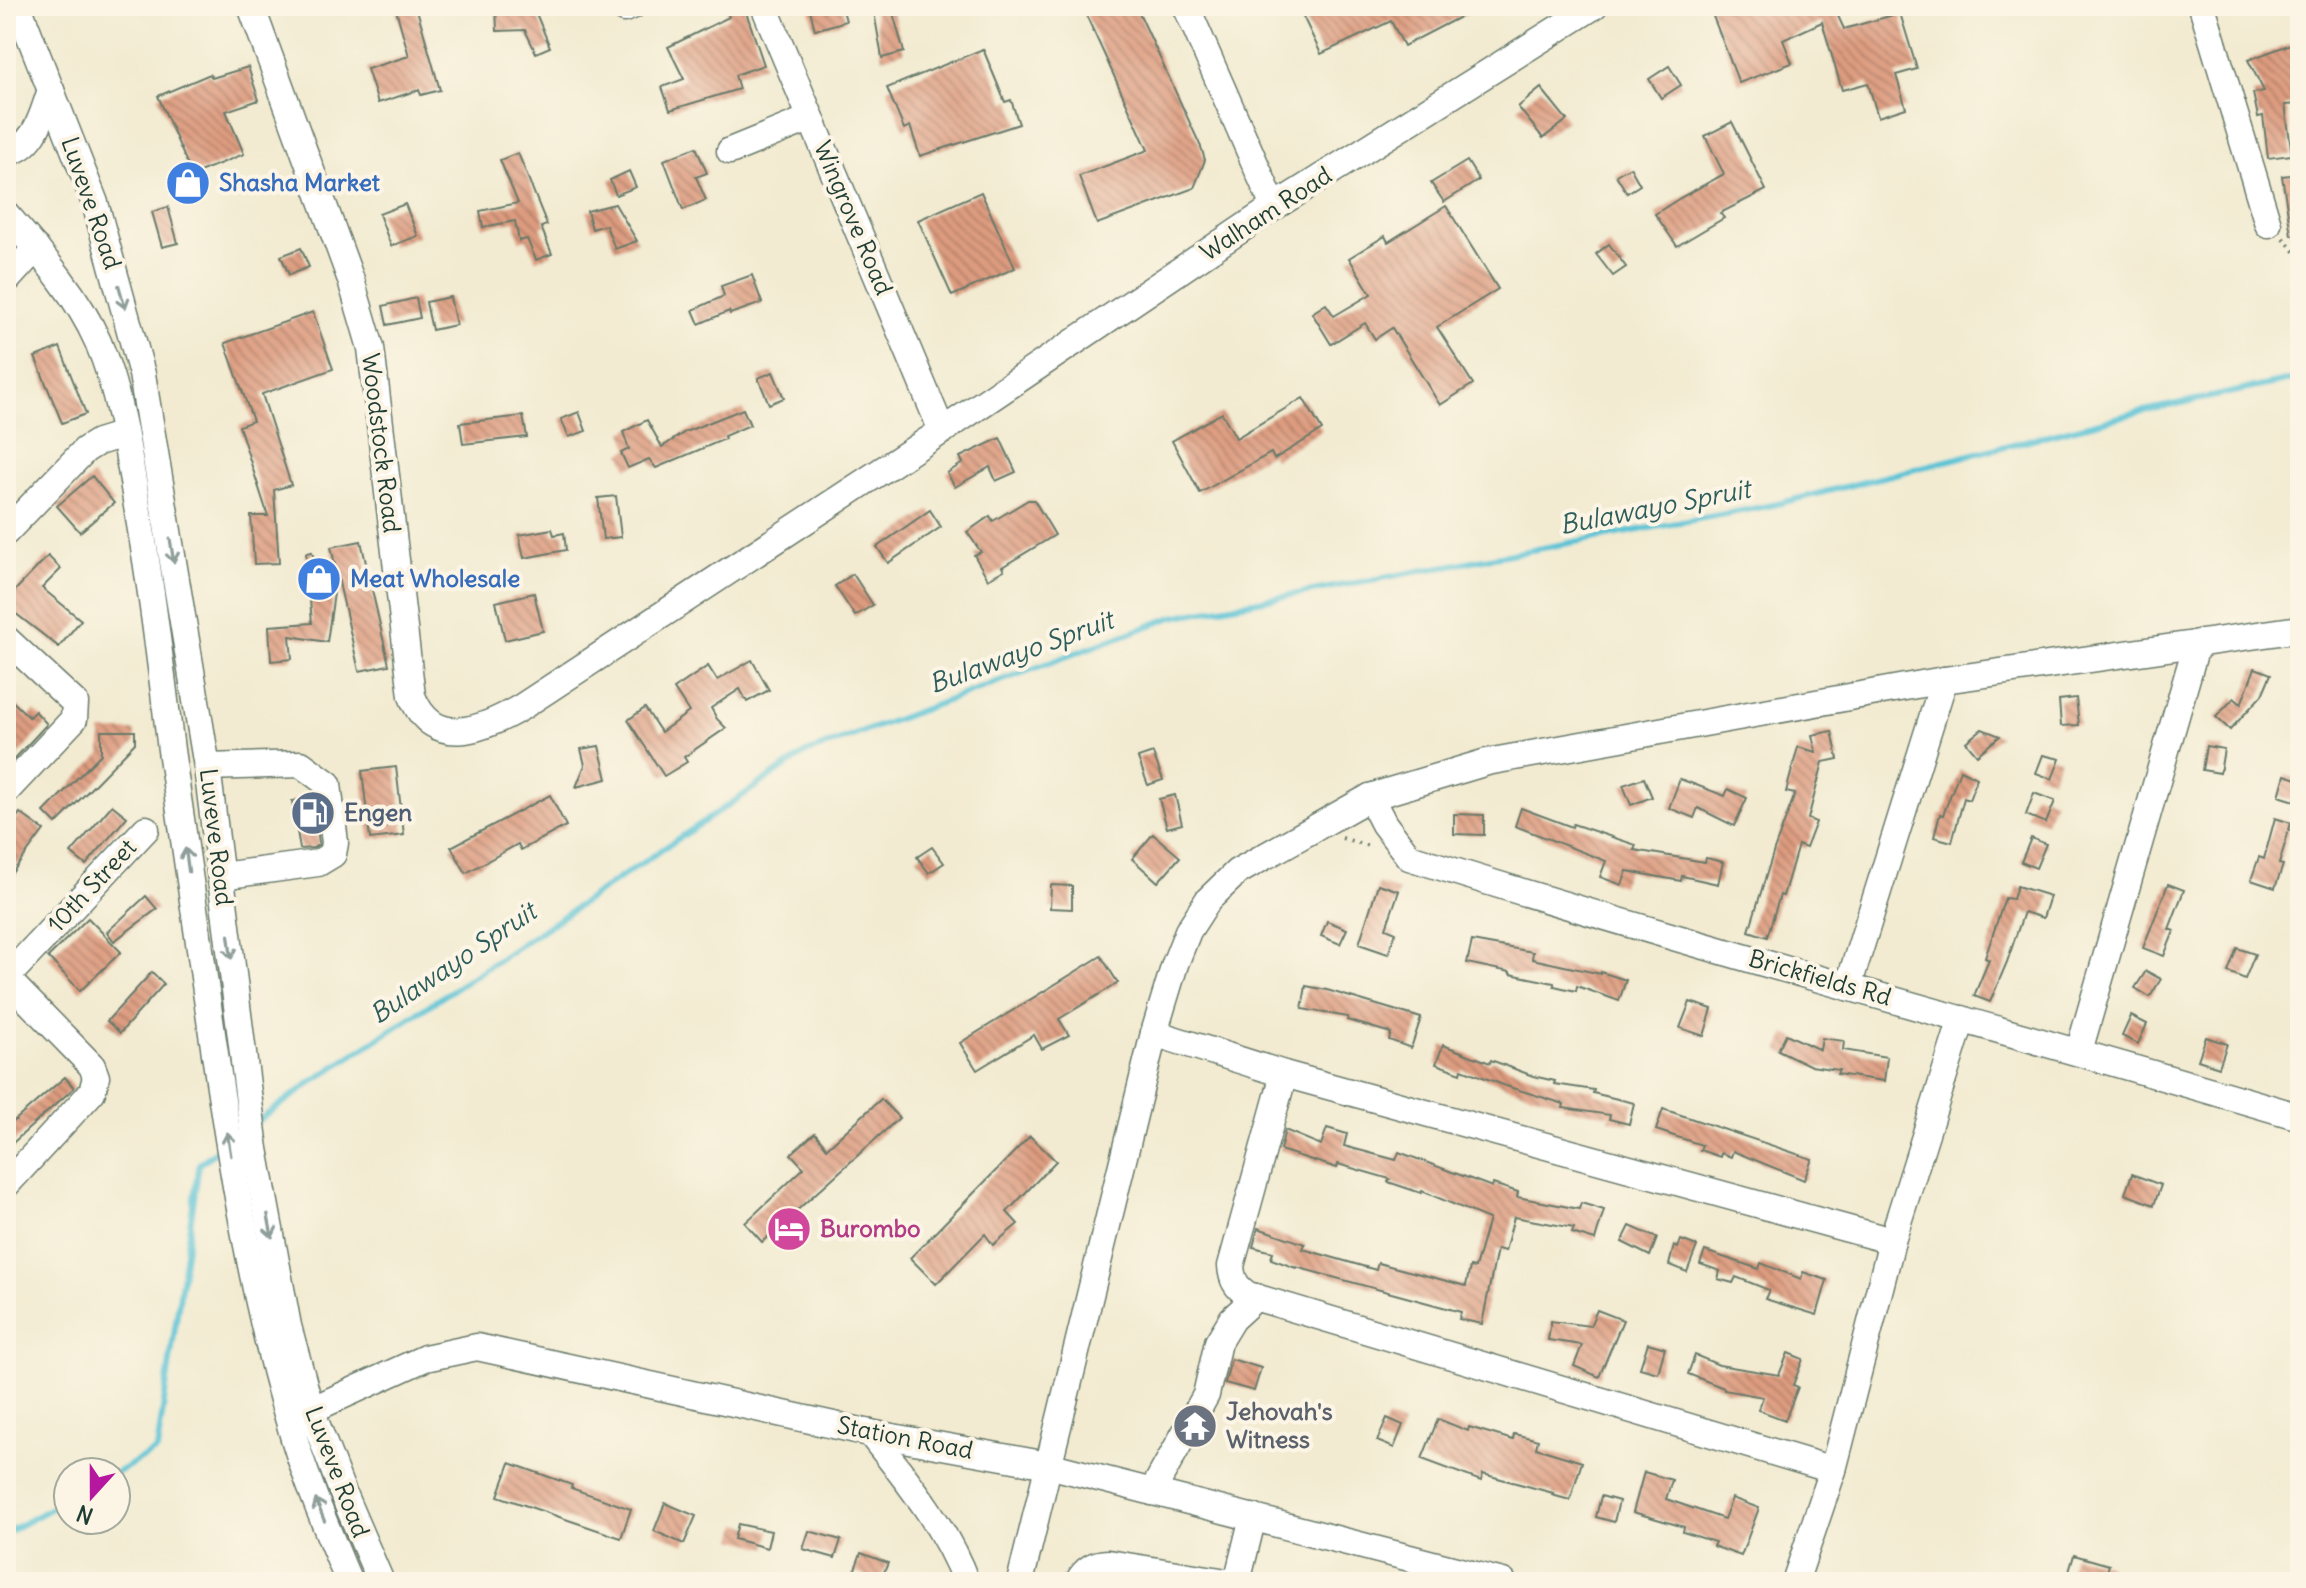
<svg xmlns="http://www.w3.org/2000/svg" width="2306" height="1588" font-family="Delius,sans-serif">
<style>
.lines{fill:none;stroke-linecap:round;stroke-linejoin:round}
.stream{stroke:#59c2d6;stroke-width:6}
.building{fill:url(#building-back-hatch)}
.minor-casing{stroke:#697a6b;stroke-width:29}
.path{stroke:#697a6b;stroke-width:4;stroke-dasharray:2 6;stroke-linecap:butt}
.minor{stroke:#fff;stroke-width:26}
.oneway{stroke:#8f9e9a}
.labels{text-anchor:middle;stroke-width:8;stroke-linejoin:round;paint-order:stroke}
.shop-label{font-size:24px;font-weight:bold;fill:#366cbe;stroke:#fcf5e5;text-anchor:start}
.street-label{font-size:24px;fill:#1f3d34;stroke:#fcf5e5}
.service-label{font-size:24px;font-weight:bold;fill:#4e5e75;stroke:#fcf5e5;text-anchor:start}
.hotel-label{font-size:24px;font-weight:bold;fill:#b23c85;stroke:#fcf5e5;text-anchor:start}
.worship-label{font-size:24px;font-weight:bold;fill:#5b616d;stroke:#fcf5e5;text-anchor:start}
.water-label{font-size:26px;font-style:italic;fill:#2e5e5c;stroke:#fcf5e5}
</style>
<defs>
<pattern id="building-back-hatch" width="6" height="6" patternUnits="userSpaceOnUse" patternTransform="scale(2)"><rect width="6" height="6" fill="#dd9b7f"/><path d="M-1 5l2 2M0 0l6 6M5-1l2 2" fill="none" stroke="#b38069"/></pattern>
</defs>
<rect width="100%" height="100%" fill="#fcf5e5"/>
<filter id="ink" filterUnits="userSpaceOnUse"><feTurbulence type="fractalNoise" baseFrequency=".0125" numOctaves="2"/><feDisplacementMap in="SourceGraphic" scale="16" xChannelSelector="R" yChannelSelector="G"/><feConvolveMatrix kernelMatrix="1 2 1 2 8 2 1 2 1" color-interpolation-filters="sRGB"/></filter>
<filter id="wash" filterUnits="userSpaceOnUse"><feTurbulence type="fractalNoise" baseFrequency=".006" numOctaves="4" result="noise"/><feDisplacementMap in="SourceGraphic" scale="32" xChannelSelector="R" yChannelSelector="G"/><feGaussianBlur stdDeviation="1.8" result="paint"/><feColorMatrix in="noise" values="0 0 0 0 0 0 0 0 0 0 0 0 0 0 0 0 0 1.4 0 .05"/><feComposite in="paint" operator="in"/></filter>
<g filter="url(#wash)">
<rect width="100%" height="100%" fill="#f2ebd1"/>
<g class="lines">
<g class="stream">
<path d="M258,1121L316,1079L477,974L806,753L1173,617L1773,505L2139,412L2300,378"/>
<path d="M116,1473L157,1450L199,1164L223,1146"/>
<path d="M6,1533L68,1499"/>
</g>
</g>
<g id="blocks">
<g class="building">
<path d="M395,6H416L440,90L421,95L419,90L378,103L367,69L409,56Z"/>
<path d="M496,6H533L550,47L536,53L525,30L497,31Z"/>
<path d="M725,6H744L764,65L735,75L739,89L670,110L662,87L684,79L668,47L729,17Z"/>
<path d="M809,6H842L846,21L815,30Z"/>
<path d="M873,6H891L904,52L882,58Z"/>
<path d="M1082,6H1136L1201,147L1205,160L1194,188L1097,224L1079,176L1148,150Z"/>
<path d="M1298,6H1481L1404,46L1391,21L1321,54Z"/>
<path d="M1709,6H1860L1838,16L1844,29L1900,13L1917,69L1896,75L1906,108L1878,117L1868,83L1842,90L1822,22L1783,40L1792,63L1739,83Z"/>
<path d="M2291,44L2300,69V104L2285,105L2292,155L2268,158L2263,116L2258,117L2253,93L2264,91L2248,60Z"/>
<path d="M983,49L1005,102L1011,100L1019,124L920,156L910,126L904,129L887,88Z"/>
<path d="M1669,66L1681,85L1661,98L1649,79Z"/>
<path d="M248,67L259,100L226,111L244,154L192,175L158,96L210,74L212,78Z"/>
<path d="M1541,88L1567,120L1543,138L1518,107Z"/>
<path d="M1732,122L1766,190L1720,213L1724,218L1677,246L1655,214L1680,198L1724,174L1705,136Z"/>
<path d="M696,147L707,173L696,177L706,200L683,210L664,160Z"/>
<path d="M518,153L547,225L541,227L552,254L536,260L527,239L519,241L515,221L483,227L480,211L518,203L500,160Z"/>
<path d="M1467,161L1479,180L1444,202L1431,183Z"/>
<path d="M1630,167L1640,185L1627,193L1616,175Z"/>
<path d="M629,171L636,187L616,195L610,180Z"/>
<path d="M2300,174V234L2291,235L2282,176Z"/>
<path d="M981,192L1015,268L952,296L918,220Z"/>
<path d="M405,204L418,236L391,246L379,214Z"/>
<path d="M615,204L637,241L615,249L606,225L592,229L587,211Z"/>
<path d="M1446,206L1498,289L1437,327L1473,384L1440,405L1392,328L1375,339L1365,323L1331,344L1312,313L1326,304L1334,316L1371,294L1349,258L1385,236L1388,242Z"/>
<path d="M168,207L178,243L162,247L152,212Z"/>
<path d="M1609,244L1626,267L1613,276L1596,254Z"/>
<path d="M301,248L309,267L289,275L281,256Z"/>
<path d="M752,275L762,303L730,314L729,311L699,324L693,310L724,296L721,286Z"/>
<path d="M450,297L456,325L432,330L426,302Z"/>
<path d="M416,298L420,318L387,325L383,306Z"/>
<path d="M313,312L333,369L262,394L291,485L274,490L279,563L254,564L251,516H268L239,426L253,421L225,343Z"/>
<path d="M60,347L86,414L62,423L35,357Z"/>
<path d="M773,372L784,398L769,404L758,378Z"/>
<path d="M1303,398L1322,430L1274,459L1271,453L1200,493L1172,441L1222,413L1236,438Z"/>
<path d="M743,409L750,425L724,436L725,439L656,468L649,459L628,468L621,453L629,449L623,432L647,420L662,447L685,432Z"/>
<path d="M579,412L586,431L569,437L561,419Z"/>
<path d="M523,416L527,437L463,444L460,423Z"/>
<path d="M1000,438L1016,472L996,481L990,467L955,487L947,473L963,463L960,457Z"/>
<path d="M92,476L114,503L80,532L57,506Z"/>
<path d="M616,496L621,537L603,539L598,498Z"/>
<path d="M1028,500H1034L1055,535L1002,567L1004,570L988,579L974,555L981,552L967,532L990,516L993,521Z"/>
<path d="M930,510L941,527L888,563L877,547Z"/>
<path d="M552,529L554,535L564,533L566,550L524,558L519,535Z"/>
<path d="M361,541L389,665L359,671L331,547Z"/>
<path d="M312,552L326,595L334,593L327,642L290,636L292,659L271,661L269,626L312,623L306,553Z"/>
<path d="M48,556L61,569L42,588L81,620L59,647L6,606V600Z"/>
<path d="M853,574L873,605L855,616L835,586Z"/>
<path d="M534,593L543,631L505,640L496,602Z"/>
<path d="M752,660L769,690L747,702L740,689L711,708L717,719L726,728L684,757L687,762L664,776L628,720L645,708L661,732L689,712L674,689L708,666L717,680Z"/>
<path d="M2255,668L2271,674L2262,695L2230,730L2216,717L2234,698L2241,704Z"/>
<path d="M6,695L29,717L35,711L47,724L6,768Z"/>
<path d="M2076,698L2079,725L2061,726L2059,700Z"/>
<path d="M1982,729L2000,736L1977,755L1966,742Z"/>
<path d="M101,731H135V743L56,824L44,812L101,754Z"/>
<path d="M1832,731L1838,759L1823,762L1808,819L1816,822L1806,848L1798,845L1783,896L1780,895L1767,937L1749,931L1774,850L1795,794L1786,792L1798,747L1816,752L1812,735Z"/>
<path d="M599,746L607,779L576,787L585,765L581,749Z"/>
<path d="M2206,746L2224,749L2220,773L2202,770Z"/>
<path d="M1153,753L1163,780L1148,785L1138,758Z"/>
<path d="M2043,755L2060,759L2052,779L2036,773Z"/>
<path d="M396,767L404,835L370,839L362,771Z"/>
<path d="M1960,770L1977,778L1969,800L1964,798L1952,842L1934,837L1940,814L1943,815Z"/>
<path d="M2285,775L2300,780L2295,801L2279,796Z"/>
<path d="M1644,778L1652,797L1631,805L1623,785Z"/>
<path d="M1680,779L1725,796L1728,789L1747,798L1734,826L1698,808L1694,818L1669,808Z"/>
<path d="M2034,793L2055,801L2046,823L2026,815Z"/>
<path d="M550,795L566,826L521,850L518,844L466,873L451,847Z"/>
<path d="M1175,795L1182,824L1167,828L1159,799Z"/>
<path d="M314,798L319,844L313,848L300,849L292,801Z"/>
<path d="M112,805L127,817L86,865L71,853Z"/>
<path d="M1521,808L1572,827L1573,824L1636,845L1634,850L1705,862L1706,858L1723,862L1718,884L1682,876L1681,881L1627,871L1622,885L1600,877L1606,861L1515,826Z"/>
<path d="M20,813L44,830L6,881V832Z"/>
<path d="M1454,814L1484,815V835L1454,834Z"/>
<path d="M2275,818L2291,823L2279,864L2283,865L2275,888L2251,880L2259,857L2264,859Z"/>
<path d="M1153,834L1180,857L1158,882L1132,859Z"/>
<path d="M2031,838L2046,844L2036,868L2021,862Z"/>
<path d="M932,847L944,863L929,873L917,857Z"/>
<path d="M1378,884L1399,891L1386,928L1396,932L1388,954L1359,944Z"/>
<path d="M2168,884L2184,890L2169,929L2174,931L2164,956L2143,948Z"/>
<path d="M1051,885L1072,886V909L1050,908Z"/>
<path d="M2017,886L2050,896L2043,918L2024,912L2007,962L1990,1002L1974,996L1989,960L1985,958L2005,898L2013,899Z"/>
<path d="M146,896L157,909L114,941L107,932Z"/>
<path d="M88,918L121,952L80,991L48,957Z"/>
<path d="M1327,921L1347,929L1340,944L1321,936Z"/>
<path d="M1472,941L1533,952L1532,959L1601,974V972L1626,980L1619,1001L1577,986L1576,991L1554,986V983L1510,974V972L1467,963Z"/>
<path d="M2237,948L2255,954L2245,979L2228,972Z"/>
<path d="M1101,956L1118,983L1059,1019L1069,1035L1042,1049L1034,1035L977,1070L960,1043Z"/>
<path d="M2146,971L2161,979L2150,997L2135,988Z"/>
<path d="M152,972L164,984L120,1033L107,1021Z"/>
<path d="M1306,986L1327,990L1421,1018L1411,1048L1389,1040L1391,1033L1347,1020L1348,1017L1302,1009Z"/>
<path d="M1690,1002L1712,1009L1704,1036L1680,1028Z"/>
<path d="M2131,1016L2147,1024L2138,1044L2122,1036Z"/>
<path d="M1786,1034L1820,1050L1822,1038L1844,1041L1843,1050L1887,1057L1884,1081L1837,1074L1839,1070L1811,1066L1778,1050Z"/>
<path d="M2206,1037L2227,1044L2219,1067L2198,1060Z"/>
<path d="M1443,1045L1490,1063L1491,1060L1533,1076L1555,1081L1554,1084L1594,1090L1593,1093L1634,1103L1629,1124L1609,1119L1610,1115L1563,1108L1564,1104L1506,1086L1462,1069L1461,1073L1436,1064Z"/>
<path d="M65,1077L74,1088L6,1149V1128Z"/>
<path d="M881,1099L899,1118L762,1242L745,1223L804,1168L791,1154L815,1133L827,1148Z"/>
<path d="M1663,1109L1812,1159L1804,1180L1733,1151L1731,1157L1721,1153L1720,1157L1700,1150L1702,1145L1656,1130Z"/>
<path d="M1327,1128L1347,1134L1344,1146L1396,1160L1399,1152L1492,1187L1493,1184L1518,1192L1517,1197L1579,1209L1581,1203L1604,1210L1595,1240L1572,1233L1574,1228L1514,1217L1505,1251L1497,1249L1482,1324L1459,1319L1461,1312L1296,1267V1268L1271,1259L1273,1252L1253,1247L1258,1228L1305,1244L1303,1249L1376,1270L1378,1263L1466,1286L1470,1267L1475,1268L1489,1219L1422,1191L1421,1193L1388,1182L1390,1179L1338,1164L1337,1168L1280,1150L1285,1130L1321,1145Z"/>
<path d="M1030,1136L1056,1161L1007,1212L1018,1224L993,1245L985,1234L936,1284L910,1258Z"/>
<path d="M2132,1174L2161,1185L2154,1205L2125,1194Z"/>
<path d="M1630,1226L1657,1238L1650,1256L1622,1242Z"/>
<path d="M1681,1240L1697,1246L1687,1272L1669,1265L1674,1246L1678,1248Z"/>
<path d="M1705,1251L1759,1269L1761,1263L1801,1279L1803,1272L1827,1280L1817,1315L1765,1299L1769,1290L1736,1277L1733,1283L1718,1279L1720,1271L1700,1264Z"/>
<path d="M1597,1310L1623,1320L1599,1377L1574,1366L1582,1345L1548,1340L1551,1321L1590,1326Z"/>
<path d="M1648,1343L1665,1348L1658,1373L1640,1368Z"/>
<path d="M1788,1353L1803,1359L1793,1385L1798,1387L1785,1420L1758,1410L1763,1397L1724,1390V1388L1688,1374L1695,1355L1719,1365L1779,1375Z"/>
<path d="M1231,1359L1261,1368L1254,1391L1225,1383Z"/>
<path d="M1387,1418L1403,1425L1394,1448L1377,1441Z"/>
<path d="M1438,1419L1468,1431L1469,1427L1513,1440L1514,1434L1538,1440L1536,1448L1582,1462L1570,1500L1552,1495L1553,1493L1483,1474L1481,1481L1422,1459Z"/>
<path d="M510,1463L572,1485L571,1488L631,1509L621,1538L498,1496Z"/>
<path d="M1644,1472L1672,1480L1666,1499L1724,1519L1732,1498L1759,1508L1741,1556L1713,1546L1715,1542L1683,1532L1684,1527L1633,1512Z"/>
<path d="M1601,1496L1619,1501L1614,1522L1596,1517Z"/>
<path d="M665,1503L696,1516L684,1544L654,1531Z"/>
<path d="M738,1524L771,1531L767,1548L734,1539Z"/>
<path d="M809,1531L841,1540L835,1558L803,1549Z"/>
<path d="M861,1553L888,1563L880,1582L854,1572Z"/>
<path d="M2074,1555L2109,1565L2104,1582H2066Z"/>
</g>
</g>
</g>
<g filter="url(#ink)">
<use href="#blocks" fill-opacity="0" stroke="#697a6b" stroke-width="2"/>
<g class="lines">
<g class="minor-casing">
<g id="minor">
<path d="M18,6L95,203L142,374L207,767L255,1149L288,1326L311,1410L344,1496L381,1582"/>
<path d="M251,6L351,280L371,348L412,696C433,750 482,730 520,708L942,431L1274,207L1594,6"/>
<path d="M764,6L942,431"/>
<path d="M1186,6L1274,207"/>
<path d="M2202,6L2268,224"/>
<path d="M624,9L632,6"/>
<path d="M730,151L811,118"/>
<path d="M6,153C36,147 42,115 51,90"/>
<path d="M6,214C40,253 77,294 98,342C123,401 130,467 141,530C154,603 162,677 171,750C181,822 192,893 202,963C224,1121 247,1281 293,1435C308,1485 329,1534 349,1582"/>
<path d="M6,281L36,248"/>
<path d="M6,532L85,450L98,442L124,434"/>
<path d="M6,639L75,703L74,719L6,791"/>
<path d="M207,767L301,764L328,784L335,843L333,854L318,863L221,876"/>
<path d="M1370,797L1384,824L1409,857C1704,950 2004,1029 2300,1117"/>
<path d="M6,978L92,1066L96,1077L92,1092L6,1185"/>
<path d="M6,978L146,829"/>
<path d="M1848,987L1944,680"/>
<path d="M1154,1033L1284,1074L1892,1241"/>
<path d="M2079,1051L2197,643"/>
<path d="M1284,1074L1231,1266C1232,1280 1236,1287 1248,1295L1833,1470"/>
<path d="M311,1410L425,1358L477,1347L870,1433L1048,1465L1503,1582"/>
<path d="M870,1433C906,1479 945,1526 966,1582"/>
<path d="M1152,1492L1206,1395L1218,1342L1232,1319L1256,1297"/>
<path d="M1020,1582L1154,1033L1175,964L1188,931L1208,900L1237,872L1370,797L1487,762L1944,680L2300,629"/>
<path d="M1078,1582C1085,1569 1094,1563 1108,1563L1227,1582"/>
<path d="M1237,1582L1253,1517"/>
<path d="M1795,1582L1833,1470L1892,1241L1962,1019"/>
</g>
</g>
<g class="path">
<path d="M2283,238L2300,257"/>
<path d="M1342,838L1372,847"/>
</g>
<use href="#minor" class="minor"/>
</g>
<defs><path id="oneway-shaft" d="M-6 0H5M1.5-3L5.5 0L1.5 3" fill="none" stroke-width="1.6" stroke-linecap="round" stroke-linejoin="round" transform="scale(2)"/></defs>
<g class="oneway">
<use href="#oneway-shaft" transform="translate(122 297) rotate(74)"/>
<use href="#oneway-shaft" transform="translate(172 551) rotate(81)"/>
<use href="#oneway-shaft" transform="translate(187 860) rotate(-98)"/>
<use href="#oneway-shaft" transform="translate(230 947) rotate(83)"/>
<use href="#oneway-shaft" transform="translate(229 1144) rotate(-99)"/>
<use href="#oneway-shaft" transform="translate(270 1226) rotate(79)"/>
<use href="#oneway-shaft" transform="translate(320 1510) rotate(-112)"/>
</g>
</g>
<defs>
<g id="shop-disc" transform="scale(2.3)"><circle r="9.5" fill="#3f7fe0" stroke="#fcf5e5"/><path d="M-5-2.5h2.3a2.7 3.5 0 0 1 5.4 0H5L5.5 6h-11ZM-1.5-2.5h3a1.5 2.3 0 0 0-3 0Z" fill="#fff"/></g>
<g id="fuel-disc" transform="scale(2.3)"><circle r="9.5" fill="#5c6f8a" stroke="#fcf5e5"/><path d="M-5.5-6h7V0h2V4h1.3V-2.5L3-4.5l.8-.8L6-3V5H2.5V1h-1V6h-7ZM-4.2-4.7v3.2H.2V-4.7Z" fill="#fff"/></g>
<g id="hotel-disc" transform="scale(2.3)"><circle r="9.5" fill="#d1479c" stroke="#fcf5e5"/><path d="M-6-4.5h1.5V1H6V5H4.5V3h-9V5H-6ZM-4 0a1.8 1.8 0 1 1 3.6 0ZM.5 0V-2.5h3Q6-2.5 6 0Z" fill="#fff"/></g>
<g id="temple-disc" transform="scale(2.3)"><circle r="9.5" fill="#6b7280" stroke="#fcf5e5"/><path d="M0-6L5-2H3V0L6.5 2.5H4V6H1.5V3h-3V6H-4V2.5H-6.5L-3 0V-2H-5Z" fill="#fff"/></g>
</defs>
<g fill-rule="evenodd">
<use href="#shop-disc" x="188" y="183"/>
<use href="#shop-disc" x="319" y="579"/>
<use href="#fuel-disc" x="313" y="813"/>
<use href="#hotel-disc" x="789" y="1229"/>
<use href="#temple-disc" x="1195" y="1426"/>
</g>
<g class="labels">
<g class="shop-label">
<text x="219" y="191">Shasha Market</text>
<text x="350" y="587">Meat Wholesale</text>
</g>
<g class="street-label">
<text transform="translate(91 203) rotate(71)" y="8">Luveve Road</text>
<text transform="translate(1266 214) rotate(-33)" y="8">Walham Road</text>
<text transform="translate(853 218) rotate(67)" y="8">Wingrove Road</text>
<text transform="translate(381 443) rotate(83)" y="8">Woodstock Road</text>
<text transform="translate(216 837) rotate(83)" y="8">Luveve Road</text>
<text transform="translate(92 886) rotate(-47)" y="8">10th Street</text>
<text transform="translate(1820 978) rotate(16)" y="8">Brickfields Rd</text>
<text transform="translate(905 1438) rotate(11)" y="8">Station Road</text>
<text transform="translate(337 1472) rotate(69)" y="8">Luveve Road</text>
</g>
<g class="service-label">
<text x="344" y="821">Engen</text>
</g>
<g class="hotel-label">
<text x="820" y="1237">Burombo</text>
</g>
<g class="worship-label">
<text x="1226" y="1420">Jehovah's<tspan x="1226" dy="28">Witness</tspan></text>
</g>
<g class="water-label">
<text transform="translate(1655 507) rotate(-11)" y="9">Bulawayo Spruit</text>
<text transform="translate(1021 652) rotate(-20)" y="9">Bulawayo Spruit</text>
<text transform="translate(453 963) rotate(-34)" y="9">Bulawayo Spruit</text>
</g>
</g>
<rect width="2306" height="1588" fill="none" stroke="#fcf5e5" stroke-width="32"/>
<g transform="translate(92 1496) rotate(201)"><circle r="38" fill="#fcf5e5" stroke="#a4ab9e" stroke-width="2"/>
<path d="M0-6L14 30L0 20L-14 30Z" fill="#b5179e"/>
<text y="-12" font-size="22" font-weight="bold" text-anchor="middle" fill="#1f3d34">N</text>
</g>
</svg>
